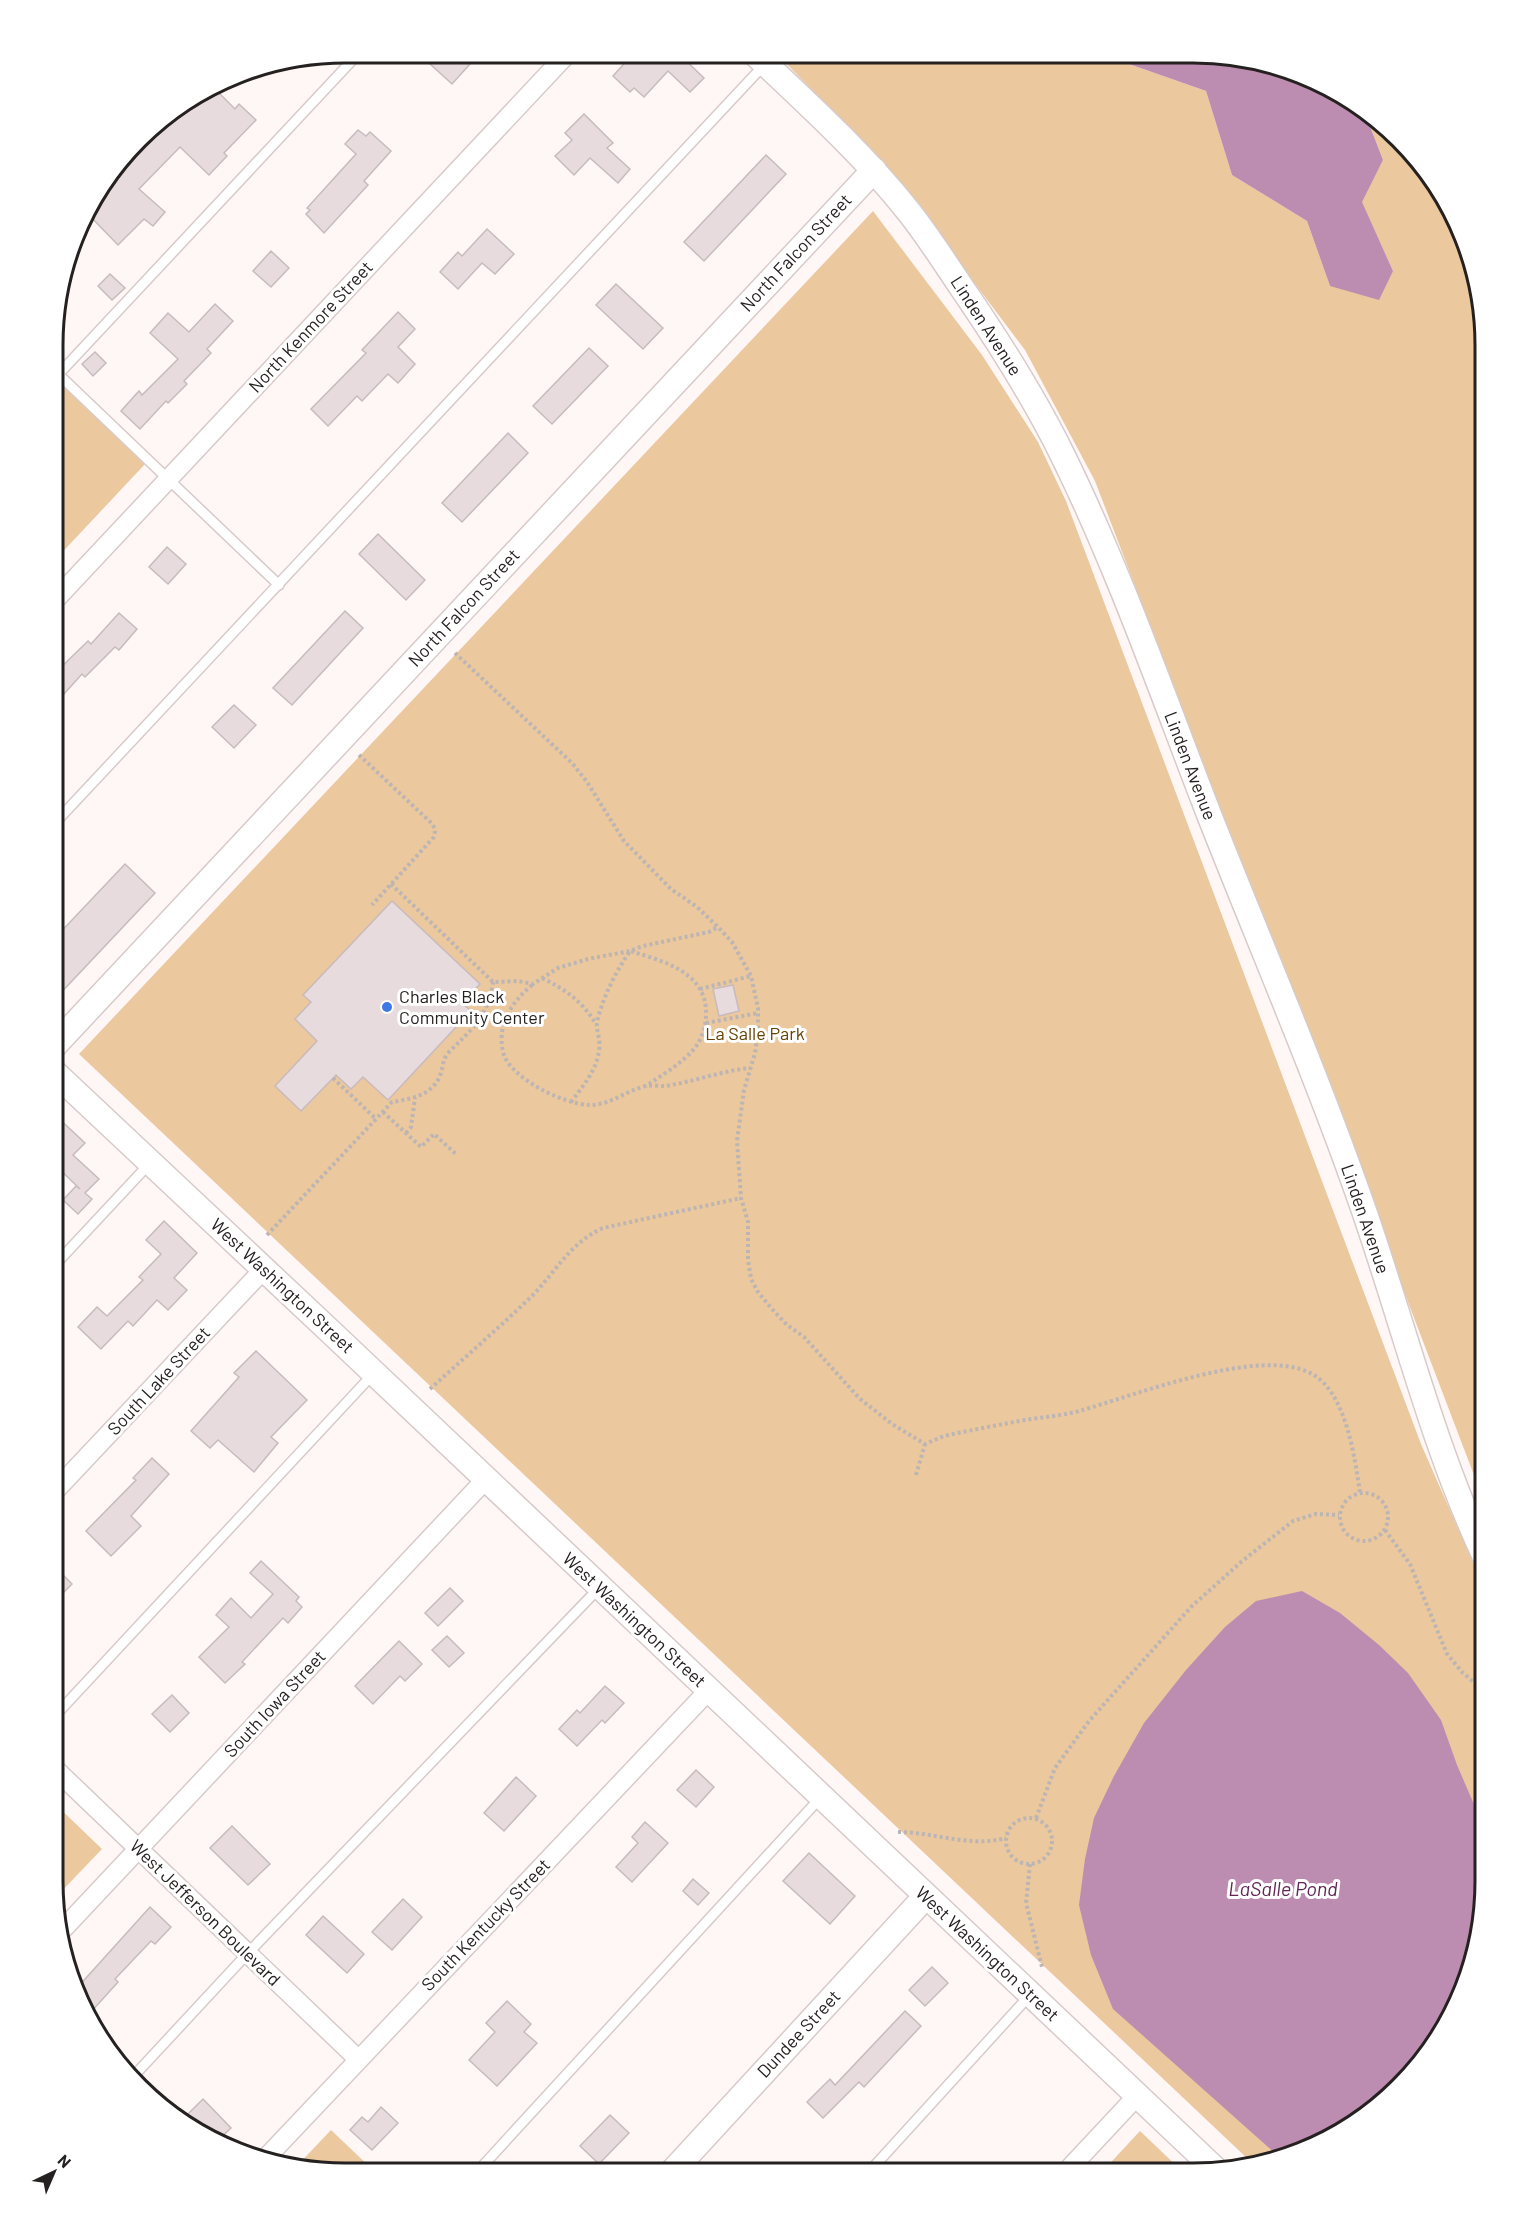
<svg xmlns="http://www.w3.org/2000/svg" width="1538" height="2226" font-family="Barlow,sans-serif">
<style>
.green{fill:#ebc89d}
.water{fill:#bd8cb1}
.building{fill:#e7dbde;stroke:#c7bbbe;stroke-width:1.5}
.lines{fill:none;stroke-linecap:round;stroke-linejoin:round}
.service-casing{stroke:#d7cbca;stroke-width:12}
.minor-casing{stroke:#d7cbca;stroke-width:21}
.tertiary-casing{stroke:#d7cbca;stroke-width:27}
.path{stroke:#bcb5b4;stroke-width:4;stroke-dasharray:3 3;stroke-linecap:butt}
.service{stroke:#fff;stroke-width:9}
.minor{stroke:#fff;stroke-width:18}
.tertiary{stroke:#fff;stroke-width:24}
.poi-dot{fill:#4077e7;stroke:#fff;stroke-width:2}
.labels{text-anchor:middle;stroke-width:6;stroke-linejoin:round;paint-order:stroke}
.street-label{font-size:18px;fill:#262121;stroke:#fff}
.poi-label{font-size:18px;fill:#262121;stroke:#fff;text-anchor:start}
.park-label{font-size:18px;fill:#664104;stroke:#fff}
.water-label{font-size:20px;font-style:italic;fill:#612655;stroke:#fff}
.rim{fill:none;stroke:#262121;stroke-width:3}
</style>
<rect width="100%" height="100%" fill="#fff7f6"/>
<g class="green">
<path d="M777,54L1074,55L1129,64L1206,91L1232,175L1307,221L1330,286L1393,271L1361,201L1383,160L1363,108L1371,113L1413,153L1455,216L1485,345V1504L1095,481L1025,350L883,162Z"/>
<path d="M873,211L982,355L1038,442L1066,501L1421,1444L1485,1590V1900L1470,1975L1436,2044L1385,2101L1322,2143L1249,2160L79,1054Z"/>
<path d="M60,382L146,463L55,560V387Z"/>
<path d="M53,1802L102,1849L56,1897L53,1881Z"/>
<path d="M331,2130L374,2171H308L295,2168Z"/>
<path d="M1140,2131L1184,2173H1101Z"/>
</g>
<g class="water">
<path d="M1074,55H1231L1304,75L1363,108L1383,160L1362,202L1393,271L1379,300L1330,286L1307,221L1232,175L1206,91L1129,64Z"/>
<path d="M1302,1591L1340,1613L1379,1645L1408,1673L1441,1720L1457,1765L1485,1830V1900L1470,1975L1436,2044L1385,2101L1322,2143L1276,2154L1113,2009L1091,1955L1079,1905L1085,1859L1094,1818L1114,1776L1144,1723L1186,1670L1225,1627L1256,1601Z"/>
</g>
<g class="building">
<path d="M418,53H480L452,84Z"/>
<path d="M645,53H684L681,56L704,78L690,92L668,71L644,97L634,88L630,92L613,76L631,56L637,62Z"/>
<path d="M215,89L235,109L239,104L256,120L224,153L227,156L209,175L180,147L139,189L165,212L153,226L144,219L118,245L87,213L92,199L122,162L125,166L161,130L155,124Z"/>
<path d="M584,114L613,143L607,148L630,169L618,183L590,158L574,175L555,156L572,140L565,133Z"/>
<path d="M358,130L366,136L370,132L391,151L364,181L368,185L324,233L306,214L310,210L307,208L356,154L345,144Z"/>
<path d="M766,155L786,174L704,261L684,242Z"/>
<path d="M487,229L514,254L495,274L482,263L458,289L440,272L458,252L462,256Z"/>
<path d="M271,251L289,268L271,287L253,271Z"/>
<path d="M110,274L125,288L112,300L98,286Z"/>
<path d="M616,284L663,328L643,349L596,305Z"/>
<path d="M215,304L233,321L207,349L211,353L184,381L187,384L168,403L166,401L140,429L121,411L139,391L142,395L178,359L150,333L168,313L189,332Z"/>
<path d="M398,312L415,329L398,347L415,364L398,383L388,374L362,401L357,396L328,426L311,409L366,353L362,350Z"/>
<path d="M589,348L608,366L552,424L533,406Z"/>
<path d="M95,352L106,363L93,376L82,364Z"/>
<path d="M508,433L528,453L462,522L442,503Z"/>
<path d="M378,534L425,580L406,600L359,554Z"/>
<path d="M167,547L186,564L168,584L149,567Z"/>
<path d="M345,611L363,628L292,705L273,688Z"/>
<path d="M119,613L137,629L119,650L115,647L85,677L82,674L54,705V674L88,641L91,644Z"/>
<path d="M234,705L256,725L234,748L212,727Z"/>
<path d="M125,864L155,893L54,1000V939Z"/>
<path d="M392,901L480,984L462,1003L471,1011L388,1100L363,1077L351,1089L336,1075L301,1111L275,1086L317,1041L295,1019L311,1002L303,995Z"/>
<path d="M733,985L739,1011L719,1016L713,989Z"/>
<path d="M54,1114L85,1143L73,1155L99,1179L85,1193L92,1199L78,1214L63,1200L76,1186L80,1189L54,1164Z"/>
<path d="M164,1221L197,1253L174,1278L187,1290L168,1310L157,1300L133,1326L128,1321L101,1349L78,1327L97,1307L107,1316L143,1280L139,1277L161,1254L146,1240Z"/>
<path d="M256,1351L307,1400L271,1437L278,1443L254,1472L218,1440L210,1448L191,1431L239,1377L234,1373Z"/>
<path d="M152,1458L169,1474L131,1516L141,1526L111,1556L86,1531L136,1480L133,1478Z"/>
<path d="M261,1561L299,1597L296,1601L302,1607L288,1623L283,1618L242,1662L245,1664L225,1683L199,1657L229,1627L216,1615L231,1598L251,1618L273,1594L250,1573Z"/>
<path d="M53,1565L72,1584L53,1603Z"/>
<path d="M450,1588L463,1601L438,1626L425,1613Z"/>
<path d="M447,1636L464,1653L449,1667L432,1650Z"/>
<path d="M399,1641L422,1664L405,1681L400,1676L373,1704L355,1686Z"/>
<path d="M605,1686L624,1703L605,1723L602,1720L577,1746L559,1729L577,1710L580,1713Z"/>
<path d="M172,1695L189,1713L170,1732L152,1714Z"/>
<path d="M696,1770L714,1787L696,1807L677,1790Z"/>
<path d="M516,1777L536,1796L504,1831L484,1813Z"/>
<path d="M645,1822L668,1843L632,1882L616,1867L638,1843L632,1837Z"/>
<path d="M232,1826L270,1864L248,1885L210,1848Z"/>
<path d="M809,1853L855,1896L830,1924L783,1881Z"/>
<path d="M693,1879L709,1893L698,1905L683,1891Z"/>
<path d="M403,1899L422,1917L392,1950L372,1932Z"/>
<path d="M150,1907L171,1927L155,1944L151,1941L115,1979L118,1982L91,2012L81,2003L77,1988Z"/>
<path d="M323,1916L364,1954L347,1973L306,1935Z"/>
<path d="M932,1967L948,1983L925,2006L909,1990Z"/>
<path d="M507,2001L531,2024L524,2032L537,2043L497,2086L469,2060L495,2032L486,2023Z"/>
<path d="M905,2011L921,2026L864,2087L859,2082L823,2118L807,2102L830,2079L835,2085Z"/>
<path d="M203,2099L231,2128L217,2141L192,2129L183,2119Z"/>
<path d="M381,2107L398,2123L372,2150L350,2130L362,2117L368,2122Z"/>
<path d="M610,2115L629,2133L599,2164L580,2146Z"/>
</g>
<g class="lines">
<g class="service-casing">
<g id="service">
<path d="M55,371L279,585"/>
<path d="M55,378L359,53"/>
<path d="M54,824L764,65"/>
<path d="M53,1267L150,1163"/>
<path d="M53,1718L374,1373"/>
<path d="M131,2079L247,1954L599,1588"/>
<path d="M477,2172L821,1797"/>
<path d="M868,2173L1030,1995"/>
</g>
</g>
<g class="minor-casing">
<g id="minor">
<path d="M55,600L568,53"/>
<path d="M53,1493L264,1269"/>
<path d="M53,1767L358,2059"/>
<path d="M64,1928L486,1479"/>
<path d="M263,2161L709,1690"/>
<path d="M1065,2173L1137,2096"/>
</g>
</g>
<g class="tertiary-casing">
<g id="tertiary">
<path d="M755,54C808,104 863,154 909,212C928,236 945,263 962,288C999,342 1034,397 1063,456C1120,572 1163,696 1210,817C1261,946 1316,1074 1362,1205C1403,1322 1432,1444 1485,1557"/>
<path d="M54,1046L874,170"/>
<path d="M54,1072L334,1335L1214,2168"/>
<path d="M672,2172L926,1896"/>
</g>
</g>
<g class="path">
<path d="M455,653L572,763L587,782L624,841L671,889L697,907L718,927L732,942L751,976L758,1008V1032L755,1053L744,1090L737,1141L741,1198L748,1222V1260L751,1279L758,1292L772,1309L787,1325L804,1337L859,1398L892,1424L925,1444L944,1436C971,1430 998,1425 1025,1420C1043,1417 1061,1416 1079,1411C1134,1396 1261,1345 1312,1374C1346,1392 1355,1458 1360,1493"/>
<path d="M359,755L425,817C432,823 437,828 434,837L372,905"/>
<path d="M391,884L493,982L518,981L533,984L558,968L588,959L630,951L643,946L709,932L718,927"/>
<path d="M542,978C566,990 582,1001 596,1024"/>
<path d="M532,985C511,1003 497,1024 503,1052C509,1078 565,1105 590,1105C611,1105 627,1090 646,1086C652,1085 659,1086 665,1086C693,1082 721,1071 750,1068"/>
<path d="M700,989L751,976"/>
<path d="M706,1023L758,1013"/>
<path d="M333,1078L376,1119"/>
<path d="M571,1102C583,1086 597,1070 599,1050C601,1040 596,1031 597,1022C603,997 615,973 630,951C663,961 707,972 706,1014C706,1027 702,1039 694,1049C681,1064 662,1075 646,1086"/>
<path d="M383,1112L421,1147L434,1134L457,1155"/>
<path d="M406,1133L411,1127L415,1098"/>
<path d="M267,1235L392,1102C410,1099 430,1096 439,1078C443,1070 442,1062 447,1054C470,1031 489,1016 493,982"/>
<path d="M430,1389C464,1358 500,1327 533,1295C556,1271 571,1242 603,1228L741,1198"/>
<path d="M916,1475L925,1444"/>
<circle cx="1364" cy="1517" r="24"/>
<path d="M1385,1530L1410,1564L1447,1654L1462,1672L1485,1692"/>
<circle cx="1029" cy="1841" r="23"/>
<path d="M1036,1818L1055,1768L1089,1721L1191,1607L1241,1562L1293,1521L1316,1514L1339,1515"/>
<path d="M898,1832C934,1832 970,1848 1006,1838"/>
<path d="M1030,1864L1026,1903L1042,1967"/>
</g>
<use href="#service" class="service"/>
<use href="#minor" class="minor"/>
<use href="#tertiary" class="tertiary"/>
</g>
<circle class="poi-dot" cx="387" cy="1007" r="6"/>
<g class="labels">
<g class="street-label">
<text transform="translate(796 253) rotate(-47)" y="6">North Falcon Street</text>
<text transform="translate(986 326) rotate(57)" y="6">Linden Avenue</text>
<text transform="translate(311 327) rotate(-47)" y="6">North Kenmore Street</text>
<text transform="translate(464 608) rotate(-47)" y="6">North Falcon Street</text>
<text transform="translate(1190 766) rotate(69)" y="6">Linden Avenue</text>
<text transform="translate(1365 1219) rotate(71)" y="6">Linden Avenue</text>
<text transform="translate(282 1286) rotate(43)" y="6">West Washington Street</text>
<text transform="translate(159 1381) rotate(-47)" y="6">South Lake Street</text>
<text transform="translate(634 1620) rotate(43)" y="6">West Washington Street</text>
<text transform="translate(275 1704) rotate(-47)" y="6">South Iowa Street</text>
<text transform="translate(205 1913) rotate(44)" y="6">West Jefferson Boulevard</text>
<text transform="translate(486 1925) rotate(-46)" y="6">South Kentucky Street</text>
<text transform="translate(987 1954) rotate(43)" y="6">West Washington Street</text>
<text transform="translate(799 2034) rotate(-47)" y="6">Dundee Street</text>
</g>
<g class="poi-label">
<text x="399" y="1003">Charles Black<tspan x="399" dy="21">Community Center</tspan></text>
</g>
<g class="park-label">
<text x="755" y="1040">La Salle Park</text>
</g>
<g class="water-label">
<text x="1283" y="1896">LaSalle Pond</text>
</g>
</g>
<path d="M0 0H1538V2226H0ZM345 63H1193A282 282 0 0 1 1475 345V1881A282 282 0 0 1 1193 2163H345A282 282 0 0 1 63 1881V345A282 282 0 0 1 345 63Z" fill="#fff" fill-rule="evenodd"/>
<path class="rim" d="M345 63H1193A282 282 0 0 1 1475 345V1881A282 282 0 0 1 1193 2163H345A282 282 0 0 1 63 1881V345A282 282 0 0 1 345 63Z"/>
<g transform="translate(54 2172) rotate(44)" stroke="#ffffff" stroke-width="4.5" paint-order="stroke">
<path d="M0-4.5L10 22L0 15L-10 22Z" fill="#262121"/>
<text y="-9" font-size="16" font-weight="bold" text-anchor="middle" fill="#262121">N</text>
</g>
</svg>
